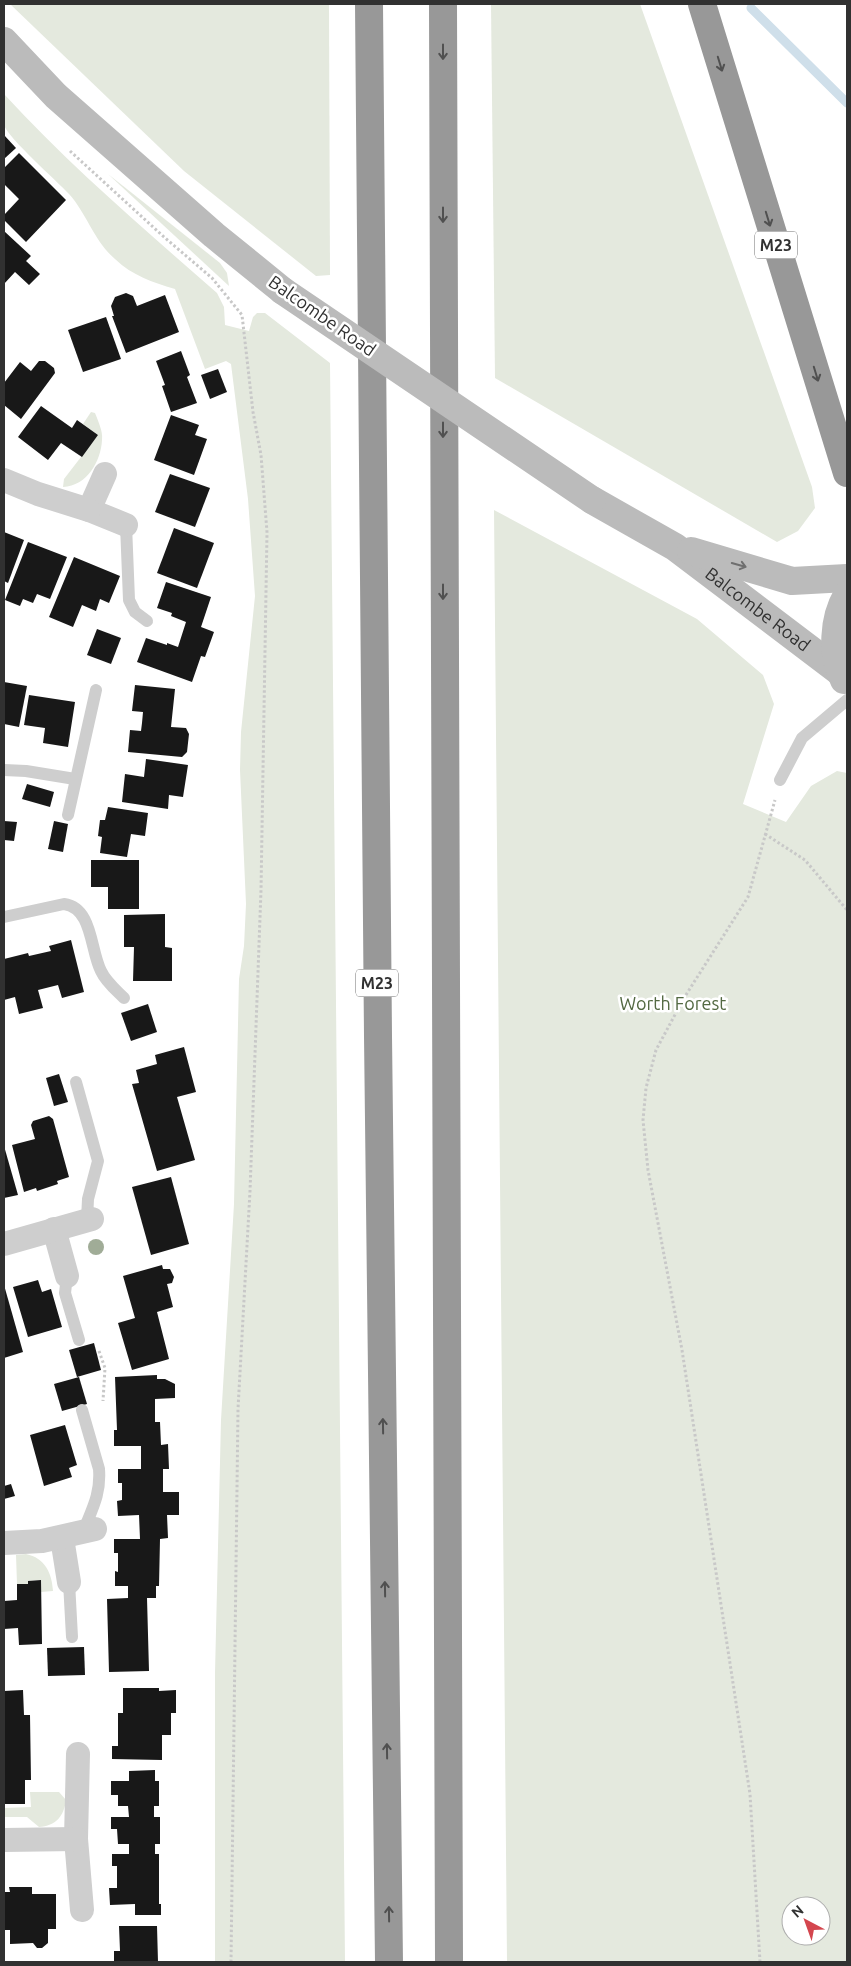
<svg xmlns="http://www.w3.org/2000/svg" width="851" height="1966" font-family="Ubuntu,sans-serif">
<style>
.green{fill:#e4e9de;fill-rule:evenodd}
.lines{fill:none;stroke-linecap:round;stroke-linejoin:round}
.stream{stroke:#cfdfea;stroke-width:9}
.building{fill:#181818}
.path{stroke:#c8c8c8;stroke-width:3;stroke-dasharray:2.5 2.5;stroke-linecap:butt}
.service{stroke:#cecece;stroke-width:12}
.minor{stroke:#cecece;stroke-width:24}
.secondary{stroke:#bbb;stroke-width:28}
.motorway{stroke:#989898;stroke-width:28}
.secondary-bridge{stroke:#bbb;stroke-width:28}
.tree{fill:#a0ac97}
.oneway{stroke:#505050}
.oneway2{stroke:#6f6f6f}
.labels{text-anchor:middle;stroke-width:5;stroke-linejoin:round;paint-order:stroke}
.shield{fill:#fff;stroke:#6f6f6f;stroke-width:1}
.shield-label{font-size:16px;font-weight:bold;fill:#313131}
.street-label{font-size:18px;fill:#313131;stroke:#fff}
.park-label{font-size:18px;fill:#536942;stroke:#fff}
</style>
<rect width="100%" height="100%" fill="#fff"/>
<g class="green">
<path d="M10,4H329L330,275L316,276L184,171Z"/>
<path d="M491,4H640L812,487L815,508L798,531L777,542L495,378Z"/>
<path d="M4,94C70,166 144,229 217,293L224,307L225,325L249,331L253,317L257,313H265L330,363L345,1962H215V1673L221,1420L234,1204L239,979L244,946L246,904L240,770L241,732L255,596L248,499L231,364L226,361L205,369L175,289C152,282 133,276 115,259C94,241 87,214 69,194C57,181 8,138 4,125C1,116 4,103 4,94Z"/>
<path d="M108,174L220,263L227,273L229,286Z"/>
<path d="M91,412L95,413C98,421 103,431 102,440C101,461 87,486 63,487L64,479L98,435L83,424Z"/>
<path d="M494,510L697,619L763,675L774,704L743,804L786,822L811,786L837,771L847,773V1962H507ZM791,1906H821V1936H791Z"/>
<path d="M26,1554C45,1558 52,1573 53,1591L41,1592L40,1580L28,1581V1584H17L16,1555Z"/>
<path d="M30,1792H59L66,1800C64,1816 56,1826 39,1827L27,1817H4V1808L31,1807Z"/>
</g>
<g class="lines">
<path class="stream" d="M751,8L847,103"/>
</g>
<g class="building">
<path d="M4,135L16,148L4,159Z"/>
<path d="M19,153L66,200L26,242L4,220V215L19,199L4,184V168Z"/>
<path d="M4,231L31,256L26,261L40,274L29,285L15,272L4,284Z"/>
<path d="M126,293L133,296L137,306L165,295L179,332L126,353L112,316H114L111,306L115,297Z"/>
<path d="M106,317L121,359L83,372L68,330Z"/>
<path d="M181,351L190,375L187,377L197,403L171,412L162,386L165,385L156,361Z"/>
<path d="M39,361H45L54,368L55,373L21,419L4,405V383L20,362L31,371Z"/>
<path d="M218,369L227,392L210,399L201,375Z"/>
<path d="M41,406L72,428L77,420L98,435L82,457L61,443L48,460L18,437Z"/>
<path d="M171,415L199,425L195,435L207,439L194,475L154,460Z"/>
<path d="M170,474L210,488L195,527L155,512Z"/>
<path d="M174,528L214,543L197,588L157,573Z"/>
<path d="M4,532L24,540L8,583L4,581Z"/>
<path d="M28,542L67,557L50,599L37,594L33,603L23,599L20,606L5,600Z"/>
<path d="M74,557L120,576L109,603L100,599L96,611L82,605L73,627L49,617Z"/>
<path d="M166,582L211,597L201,627L214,632L205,657L201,656L192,682L137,662L146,638L167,645V643L178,647L186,622L171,616L172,613L157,608Z"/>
<path d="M97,629L121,638L111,664L87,655Z"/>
<path d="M4,682L27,686L19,727L4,724Z"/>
<path d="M135,685L175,689L171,727L186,728L189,734L187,752L182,757L128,752L130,730L141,731L142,723L143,712L132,711Z"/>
<path d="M29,695L75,702L68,747L43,743L45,728L24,725Z"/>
<path d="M146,759L188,765L183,797L169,795L168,809L122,802L125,774L144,777Z"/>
<path d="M27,784L54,792L50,807L22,799Z"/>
<path d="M108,807L148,813L145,836L131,834L127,857L100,853L102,837L98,836L100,820H105Z"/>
<path d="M4,821L17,822L14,841L4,840Z"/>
<path d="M54,821L68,824L63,852L48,849Z"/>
<path d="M91,860H139V909H108V887H91Z"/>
<path d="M165,914V947L172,948V981H133L134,947H124V915Z"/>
<path d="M71,940L84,992L62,998L58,985L38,990L43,1008L19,1014L15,997L4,1000V959L28,953L29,956L51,951L49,946Z"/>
<path d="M148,1004L157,1032L131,1041L121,1013Z"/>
<path d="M184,1047L196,1092L177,1097L195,1160L157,1171L132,1084L139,1083L136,1070L157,1064L155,1055Z"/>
<path d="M59,1074L68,1102L54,1106L46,1078Z"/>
<path d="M49,1116L53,1119L69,1177L57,1181L58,1184L37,1191L36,1188L24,1192L12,1145L35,1139L31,1125L33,1121Z"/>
<path d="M4,1146L18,1195L4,1198Z"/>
<path d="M171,1177L189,1244L151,1255L132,1187Z"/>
<path d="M162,1265L163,1269H170L174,1277L172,1283L167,1284L173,1307L157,1312L169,1359L132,1370L118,1323L135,1318L123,1276Z"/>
<path d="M38,1280L42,1292L51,1289L62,1327L28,1337L13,1287Z"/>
<path d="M4,1285L23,1352L4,1358Z"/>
<path d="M94,1343L101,1370L77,1377L69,1350Z"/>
<path d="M157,1375V1379H165L175,1384V1398L155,1399V1422H160L161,1445L168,1444L169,1469H163V1492H179V1515H167L168,1538L160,1539L159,1586H156V1598H147L149,1671L109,1672L107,1599L128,1598V1586H115V1571L118,1572V1553H114V1539H140L139,1515L118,1516L117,1501L122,1500V1483H118V1469H141V1446H114V1430H117L115,1377Z"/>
<path d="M79,1377L87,1404L62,1411L54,1384Z"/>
<path d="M65,1425L77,1465L69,1468L72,1477L44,1486L30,1435Z"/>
<path d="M11,1484L15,1496L4,1499V1486Z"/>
<path d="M41,1580L42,1644L19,1645L18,1628L4,1629V1601L17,1600V1584H28V1581Z"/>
<path d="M84,1647L85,1675L48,1676L47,1648Z"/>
<path d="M123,1688H159V1691L176,1690V1713H171V1735H162V1760L112,1759V1746H118V1713H123Z"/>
<path d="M23,1690L24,1715H30L31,1780H25V1804H4V1691Z"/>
<path d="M155,1770V1781H159V1806H154V1817H160V1844H155V1854H159V1904H161V1915H135V1904L110,1905L109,1888H117V1866H112V1854H129V1844H118L117,1829H111V1817H129L128,1806H118V1795H111V1781H129V1771Z"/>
<path d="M9,1887H32V1894H56V1929H48V1943L42,1948H37L33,1943L10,1944V1930H4V1892H10Z"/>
<path d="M119,1926H157L158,1962H114V1951H120Z"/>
</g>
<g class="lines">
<g class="path">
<path d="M70,151L164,237L212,278L242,315L253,412L261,455L267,532L261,890L250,1191L238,1409L231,1962"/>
<path d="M765,834L805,860L847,910"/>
<path d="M99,1351L105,1368L103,1401"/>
<path d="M760,1962L750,1794L682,1350L648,1170L643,1120L646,1088L656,1050L684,998L748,897L775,800"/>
</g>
<g class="service">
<path d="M126,525L129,600L135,612L147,621"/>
<path d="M4,770L26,771L75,779"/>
<path d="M780,780L802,738L847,700"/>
<path d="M68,815L96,690"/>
<path d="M4,917L64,904C93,908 90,950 101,971C106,982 116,990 124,998"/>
<path d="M76,1082L98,1161L88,1199L87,1220"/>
<path d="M67,1276L65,1293L79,1340"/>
<path d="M82,1410L99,1469C101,1494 92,1509 83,1532"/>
<path d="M69,1582L72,1637"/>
</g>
<g class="minor">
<path d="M105,474L89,510L126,525"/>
<path d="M4,480L38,494L89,510"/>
<path d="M54,1229L67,1276"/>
<path d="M4,1244L92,1219"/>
<path d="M62,1538L69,1582"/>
<path d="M4,1543L42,1541L95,1529"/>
<path d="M78,1754L76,1839L82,1910"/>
<path d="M4,1840L76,1839"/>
</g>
<g class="secondary">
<path d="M4,41L56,96L214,235L283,291"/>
<path id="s1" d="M592,500L675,547L840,672"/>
<path d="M691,551L792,581L847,578"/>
<path d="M844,680C831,654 833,619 847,595"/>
</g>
<g class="motorway">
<path d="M369,4L378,1036L389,1962"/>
<path d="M443,4L449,1962"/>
<path d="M702,4L847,473"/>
</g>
<path class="secondary-bridge" d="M283,291L592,500"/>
</g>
<circle class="tree" cx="96" cy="1247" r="8"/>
<defs><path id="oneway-shaft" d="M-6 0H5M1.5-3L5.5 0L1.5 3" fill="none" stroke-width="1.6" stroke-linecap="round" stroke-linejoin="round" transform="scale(1.25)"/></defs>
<g class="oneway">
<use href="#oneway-shaft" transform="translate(443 52) rotate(90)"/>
<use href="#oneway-shaft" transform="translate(720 64) rotate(73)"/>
<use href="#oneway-shaft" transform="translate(443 215) rotate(90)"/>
<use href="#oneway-shaft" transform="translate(768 219) rotate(73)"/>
<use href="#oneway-shaft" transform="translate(816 374) rotate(73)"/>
<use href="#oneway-shaft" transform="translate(443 430) rotate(90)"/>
<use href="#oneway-shaft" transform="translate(443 592) rotate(90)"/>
<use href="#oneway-shaft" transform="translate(383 1426) rotate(-91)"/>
<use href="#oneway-shaft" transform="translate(385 1589) rotate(-91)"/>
<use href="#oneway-shaft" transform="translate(387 1751) rotate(-91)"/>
<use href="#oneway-shaft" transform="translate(389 1914) rotate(-91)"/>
</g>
<use class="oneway2" href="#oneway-shaft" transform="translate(739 565) rotate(16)"/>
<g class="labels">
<g class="shield">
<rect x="755" y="231.5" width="42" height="27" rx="4"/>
<rect x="356" y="969.5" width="42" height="27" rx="4"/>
</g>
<g class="shield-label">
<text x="776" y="251">M23</text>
<text x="377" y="989">M23</text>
</g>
<g class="street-label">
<text transform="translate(322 316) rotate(35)" y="6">Balcombe Road</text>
<text dy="6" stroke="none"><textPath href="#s1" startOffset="199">Balcombe Road</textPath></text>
</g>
<g class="park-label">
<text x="673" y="1010">Worth Forest</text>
</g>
</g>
<rect width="851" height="1966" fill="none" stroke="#313131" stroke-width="10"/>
<g transform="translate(806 1921) rotate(319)"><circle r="24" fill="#ffffff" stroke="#adadad"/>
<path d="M0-4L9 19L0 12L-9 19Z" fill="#d4464e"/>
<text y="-8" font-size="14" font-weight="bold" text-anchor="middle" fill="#313131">N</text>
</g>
</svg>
